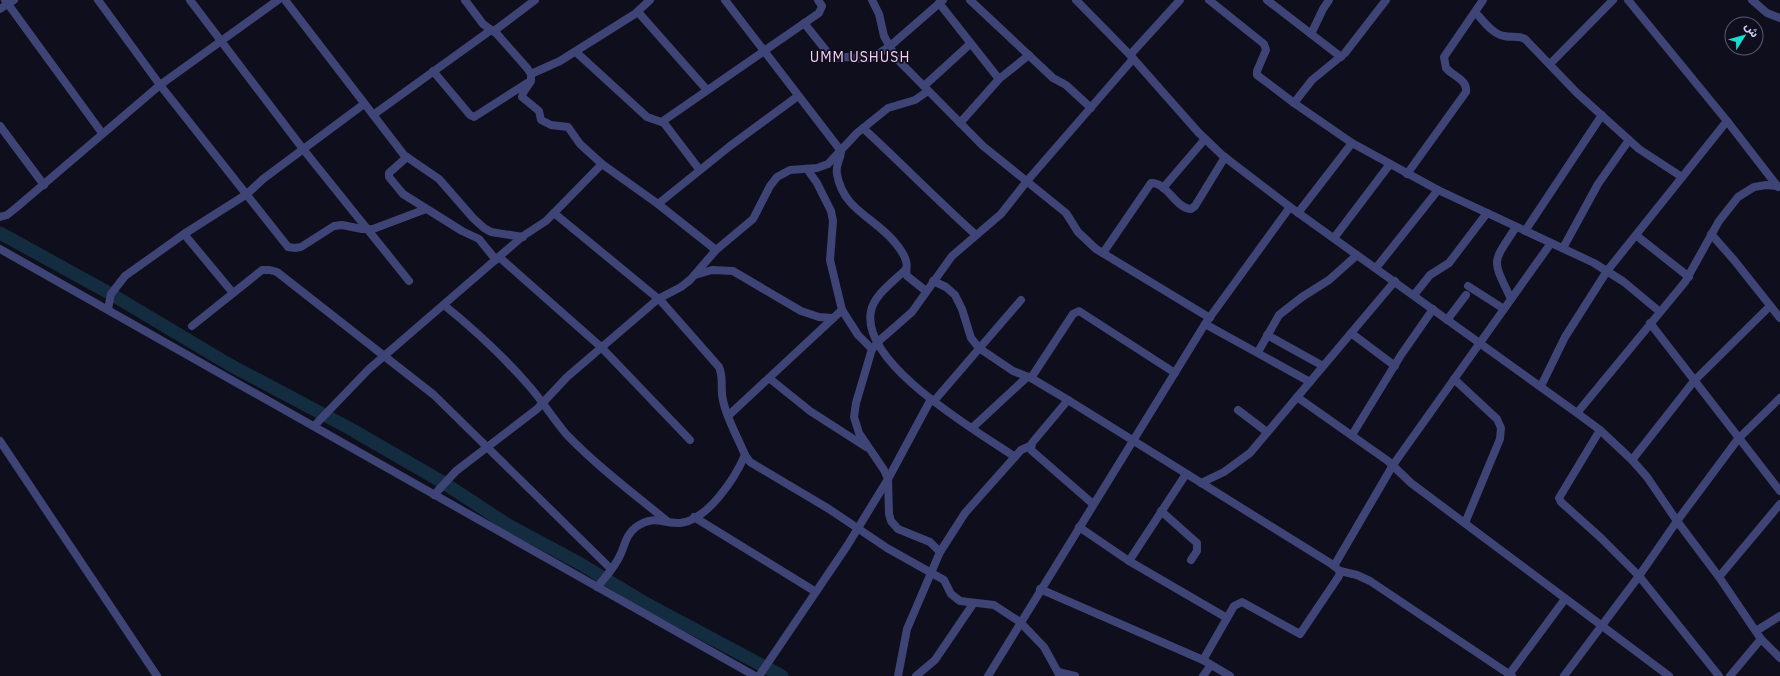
<svg xmlns="http://www.w3.org/2000/svg" width="1780" height="676" font-family="'IBM Plex Sans','Noto Sans Arabic',sans-serif">
<style>
.lines{fill:none;stroke-linecap:round;stroke-linejoin:round}
.river{stroke:#132c40;stroke-width:13}
.street{stroke:#3e4476;stroke-width:8}
.labels{text-anchor:middle;stroke-width:3.5;stroke-linejoin:round;paint-order:stroke}
.quarter-label{font-size:14px;letter-spacing:1px;fill:#fad0f1;stroke:#0e0e1c}
</style>
<rect width="100%" height="100%" fill="#0e0e1c"/>
<g class="lines">
<path class="river" d="M0,233L111,294L230,365L349,428L444,483L508,525L579,563L647,604L782,676"/>
<g class="street">
<path d="M5,0L102,133"/>
<path d="M98,0L160,85L288,247L295,248L301,247L334,226L342,225L362,229H373L426,209"/>
<path d="M190,0L303,149L409,281"/>
<path d="M285,0L404,155L439,179L473,218L484,228L491,232L523,237"/>
<path d="M465,0L483,24L497,34L527,68L531,74V81L523,93L522,97L539,111L541,120L551,125L568,127L580,144L602,164L658,204L716,250"/>
<path d="M725,0L841,151C841,159 835,165 837,174C843,211 877,218 897,245C900,249 905,256 906,261C908,266 905,270 907,276L926,291"/>
<path d="M872,0L879,14L884,36L896,58L983,146L1066,213L1078,232L1096,249L1210,318"/>
<path d="M970,0L1053,78L1066,85L1091,108"/>
<path d="M1076,0L1130,55L1198,132L1222,155L1290,207L1577,413L1600,430L1632,460L1647,477L1677,521L1719,577L1761,639L1780,658"/>
<path d="M1209,0L1264,44L1266,50L1257,71V75L1294,103L1352,143L1438,190L1594,263L1624,282L1660,312"/>
<path d="M1267,0L1341,57"/>
<path d="M1628,0L1727,121L1778,187"/>
<path d="M1752,0L1767,13L1780,18"/>
<path d="M939,3L999,79"/>
<path d="M0,9L14,0"/>
<path d="M637,12L650,0"/>
<path d="M1475,12C1483,20 1492,34 1504,36C1512,38 1518,35 1525,39L1577,93L1639,149L1682,177"/>
<path d="M804,23L832,58L847,57L864,59L873,57L889,47L943,0"/>
<path d="M494,31L535,0"/>
<path d="M1311,34L1323,9L1329,0"/>
<path d="M576,52L647,117L664,123L699,169"/>
<path d="M1130,55L1180,0"/>
<path d="M1550,64L1613,0"/>
<path d="M433,71L470,115L474,117L527,83"/>
<path d="M531,74L560,61L638,12L707,90"/>
<path d="M924,86L970,44"/>
<path d="M1294,103L1312,80L1345,53L1386,0"/>
<path d="M373,115L491,30"/>
<path d="M663,121L819,13L822,6L818,0"/>
<path d="M960,123L999,79L1029,55"/>
<path d="M0,126L44,185"/>
<path d="M863,128C901,163 937,200 976,235"/>
<path d="M407,157L389,173V177L403,194L462,231L479,239L496,260"/>
<path d="M807,169L817,183L831,211L833,221L830,260L842,310L858,335L872,349"/>
<path d="M1407,174L1466,92C1468,80 1453,76 1446,68L1444,57L1483,0"/>
<path d="M1163,188L1205,139"/>
<path d="M658,204L730,146L798,96"/>
<path d="M554,213L661,301L719,367C724,378 720,389 723,400C726,417 738,438 745,455L750,462L829,509L887,548L944,580L951,594L960,601L994,605L1020,622L1044,647L1060,676"/>
<path d="M1298,213L1352,143"/>
<path d="M0,217L7,215L17,207L160,85L278,0"/>
<path d="M1525,231L1602,115"/>
<path d="M184,234L233,293"/>
<path d="M1711,234L1734,260L1780,318"/>
<path d="M1637,236L1689,277"/>
<path d="M1334,238L1390,164"/>
<path d="M1563,248L1598,184L1629,140"/>
<path d="M0,249L755,676"/>
<path d="M1103,253L1151,183C1167,182 1176,209 1191,209L1195,206L1225,157"/>
<path d="M499,257L601,347L690,440"/>
<path d="M1376,268L1438,190"/>
<path d="M905,270C894,281 874,295 871,311C860,364 977,431 1015,457"/>
<path d="M695,275L712,270L733,271L801,311L819,317L833,318"/>
<path d="M933,281L946,287L955,295L962,309L971,338L979,348L1013,371L1031,378L1068,400L1330,563L1340,571L1339,576L1300,634L1242,602L1234,606L1203,660"/>
<path d="M1468,286L1504,309"/>
<path d="M1414,295L1430,275L1449,263L1487,213"/>
<path d="M1511,299C1492,258 1491,265 1516,227"/>
<path d="M444,305C475,330 504,357 530,387C543,402 554,420 567,435C598,467 633,493 667,521"/>
<path d="M108,309L111,294L125,276L184,234L247,194L263,179L364,104"/>
<path d="M1447,320L1466,295"/>
<path d="M1650,323L1780,491"/>
<path d="M1205,324L1310,382"/>
<path d="M192,326L262,270H270L277,272L434,395L611,569"/>
<path d="M1351,333L1395,366"/>
<path d="M1267,335L1323,366"/>
<path d="M1258,352L1279,315L1302,297L1329,280L1357,255"/>
<path d="M769,378L810,411L866,447"/>
<path d="M1031,378L1073,314L1079,311L1175,373"/>
<path d="M1454,379L1497,419L1501,428L1500,439L1465,523"/>
<path d="M1541,386L1565,337L1607,271L1727,121"/>
<path d="M1297,397L1388,461L1411,483L1669,676"/>
<path d="M931,399L888,479L889,514L891,521L898,529L930,542L940,552"/>
<path d="M1068,400L1032,443L1031,450L1093,504"/>
<path d="M934,401L1021,300"/>
<path d="M1238,410L1267,432"/>
<path d="M1577,413L1685,282L1719,221L1738,197L1754,187L1766,185L1777,186"/>
<path d="M728,416L842,310"/>
<path d="M314,426L369,369L523,236L546,221L602,164"/>
<path d="M972,428L1027,377"/>
<path d="M1600,430L1559,498L1561,502L1601,538L1639,576L1719,676"/>
<path d="M1352,435L1401,355L1433,309"/>
<path d="M0,441L157,676"/>
<path d="M1632,460L1694,381L1770,306"/>
<path d="M1201,483L1224,472L1250,453L1395,281"/>
<path d="M434,495L456,471L537,409L567,377L658,299L681,287L690,280L716,250L753,219L770,186L777,177L790,170L817,168L828,164L857,133L888,108L915,100L928,91"/>
<path d="M1161,511L1197,543V551L1191,560"/>
<path d="M694,517L816,592"/>
<path d="M1079,527L1129,561L1227,618"/>
<path d="M1129,561L1186,474"/>
<path d="M1334,566L1393,465L1551,243"/>
<path d="M1340,571L1357,575L1370,581L1512,676"/>
<path d="M1719,577L1780,504"/>
<path d="M597,587C604,579 612,570 617,561C625,549 624,536 636,527C655,514 662,524 680,523C708,520 735,478 745,455"/>
<path d="M1040,589L1203,660L1230,676"/>
<path d="M1756,631L1780,616"/>
<path d="M1058,672L1075,676"/>
<path d="M759,676L847,546L888,479L884,470L859,433L854,417L856,403L872,349L880,340L912,312L952,256L1001,214L1027,181L1133,59"/>
<path d="M898,676L907,629L940,552L965,513L1021,450L1030,446"/>
<path d="M916,676L935,660L973,604"/>
<path d="M988,676L1205,324L1290,207"/>
<path d="M1203,676L1211,665"/>
<path d="M1508,676L1565,599"/>
<path d="M1564,676L1639,576L1677,521L1738,439L1780,398"/>
<path d="M1730,676L1761,639"/>
</g>
</g>
<g class="labels">
<g class="quarter-label">
<text x="860" y="62">UMM USHUSH</text>
</g>
</g>
<g transform="translate(1744 36) rotate(53)"><circle r="19" fill="#0e0e1c" stroke="#5b5c74"/>
<path d="M0-3L7 15L0 10L-7 15Z" fill="#19dbd0"/>
<text y="-6" font-size="11" font-weight="bold" text-anchor="middle" fill="#ced0f9">ش</text>
</g>
</svg>
